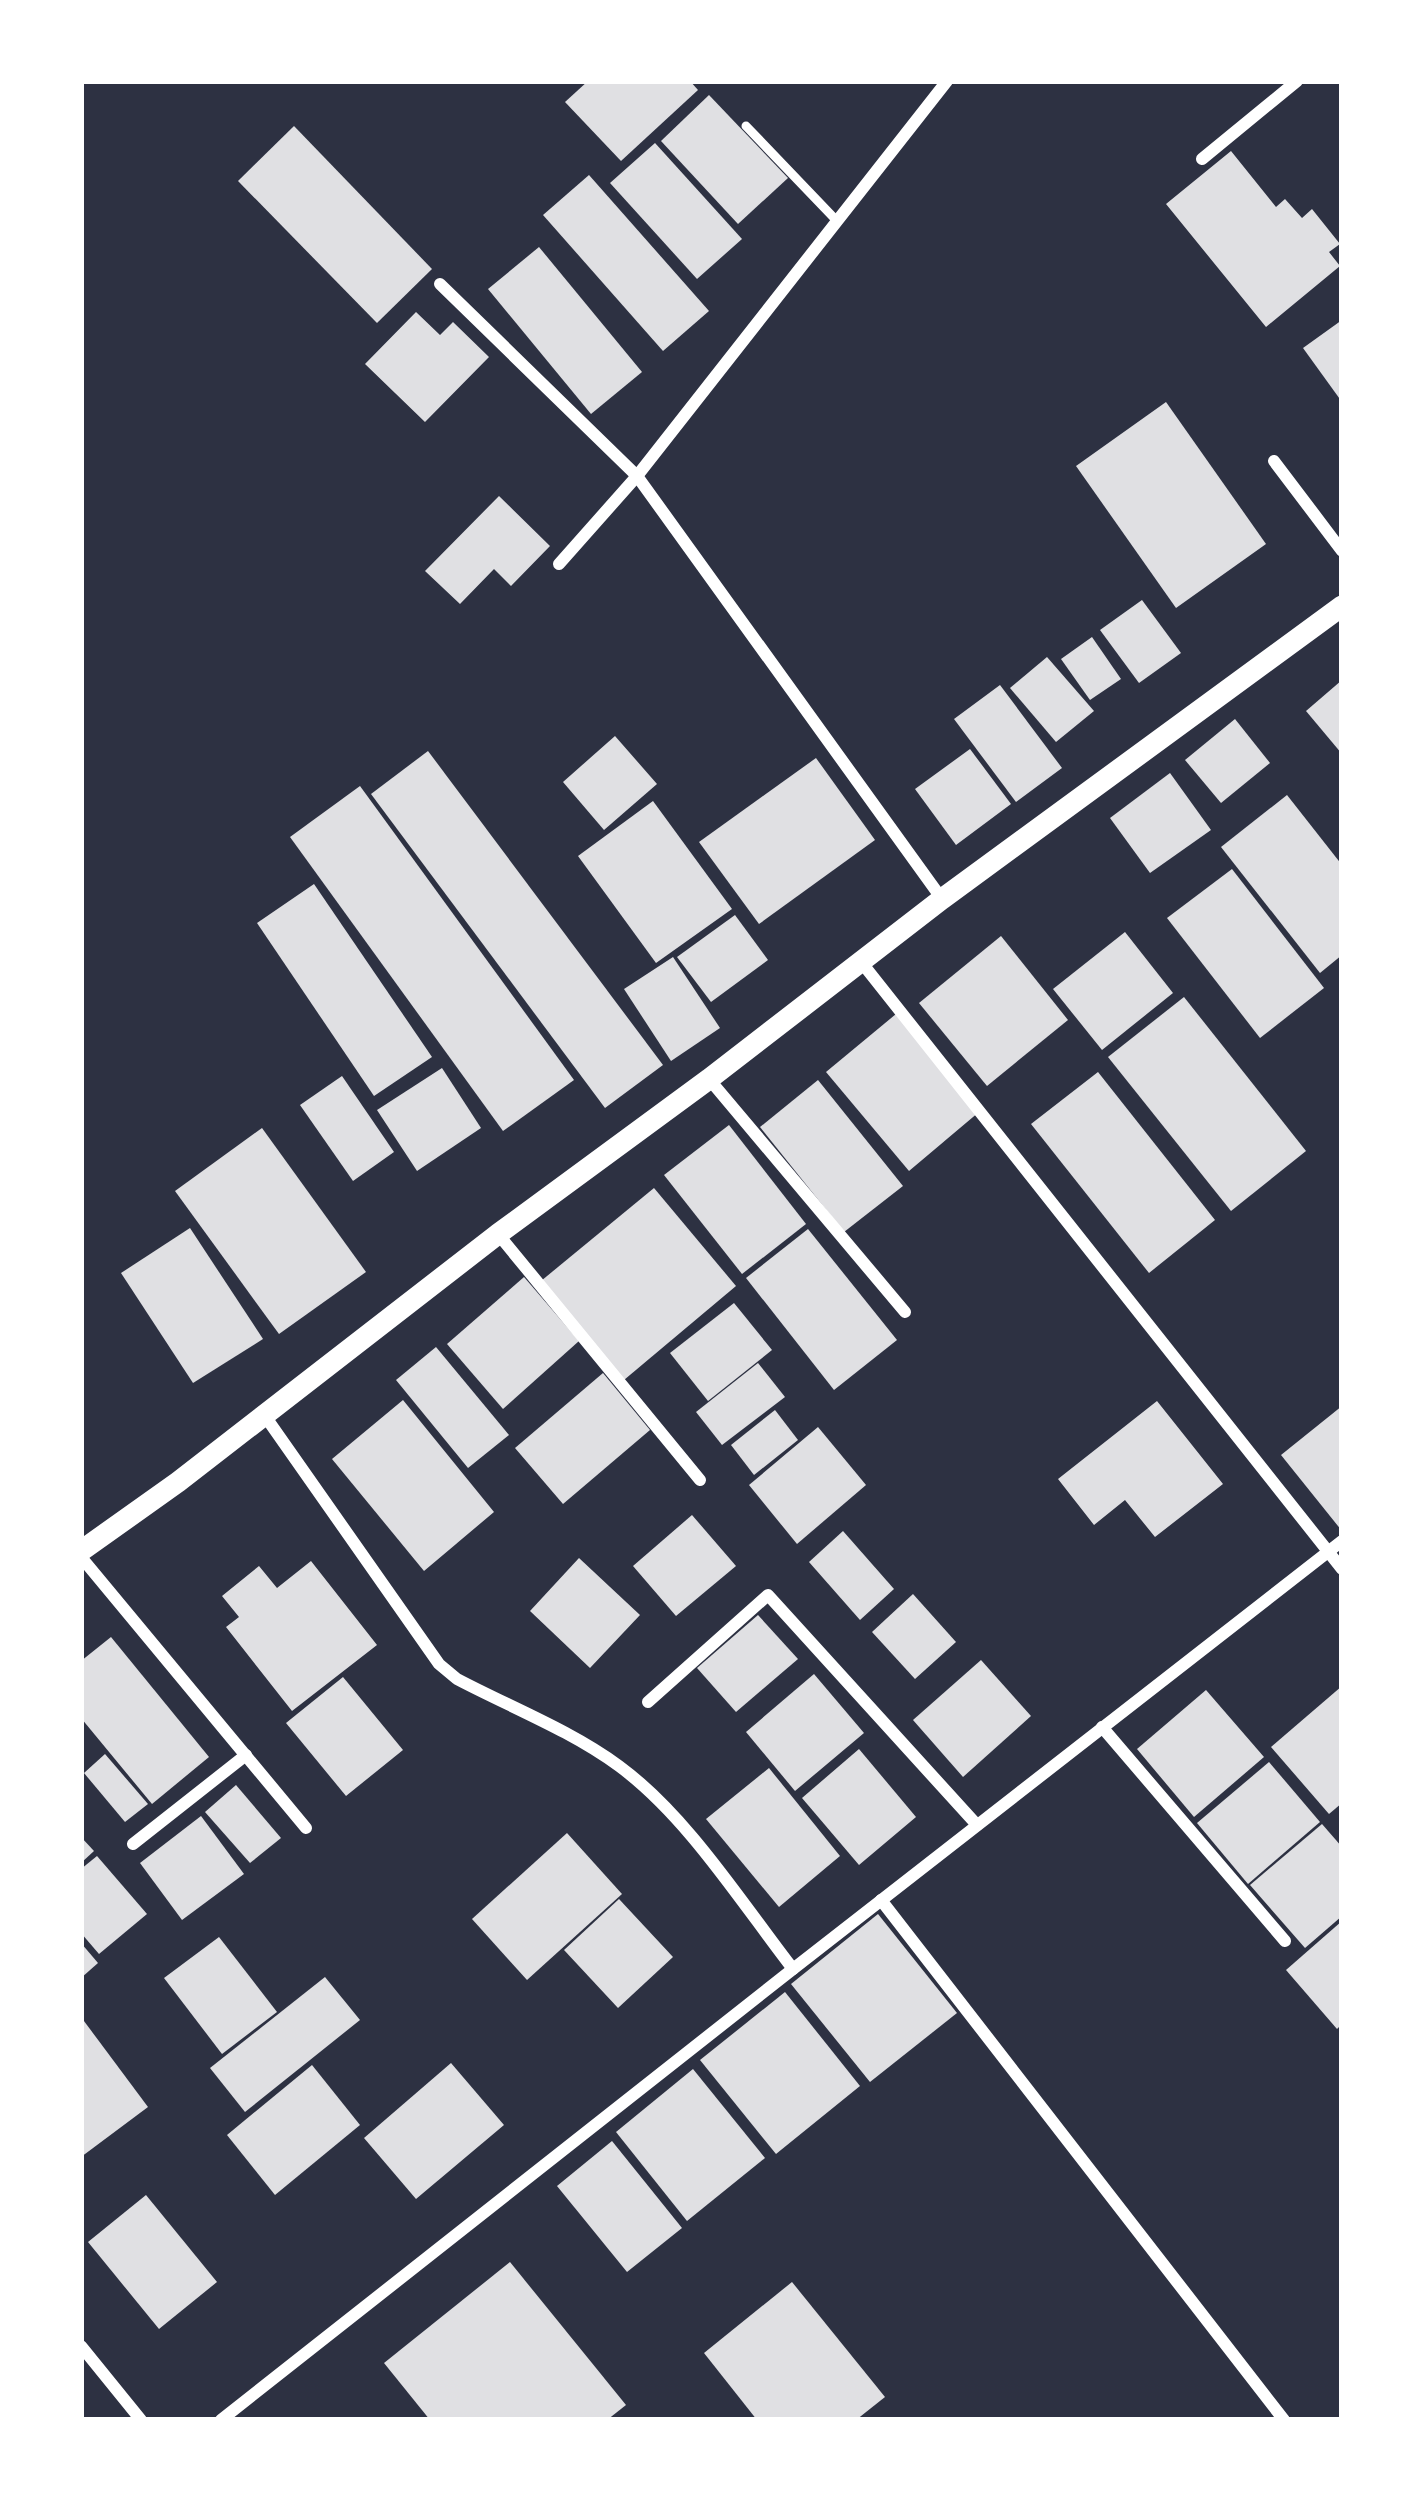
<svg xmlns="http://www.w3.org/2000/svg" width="1423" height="2501" font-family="'Roboto Serif',serif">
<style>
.building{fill:#e0e0e3}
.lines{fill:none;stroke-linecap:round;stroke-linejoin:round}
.service{stroke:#fff;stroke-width:9}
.minor{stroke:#fff;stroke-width:12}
.tertiary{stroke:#fff;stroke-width:21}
</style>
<rect width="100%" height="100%" fill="#2d3142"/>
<g class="building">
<path d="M588,81H690L698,90L621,161L565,102Z"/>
<path d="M709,95L788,178L738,224L661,141Z"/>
<path d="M294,126L432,269L377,323L238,181Z"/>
<path d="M655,143L742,239L697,279L610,183Z"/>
<path d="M1231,151L1276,207L1285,199L1302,218L1312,209L1340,244L1329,252L1340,266L1266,327L1166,204Z"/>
<path d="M589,175L709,311L663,351L543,215Z"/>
<path d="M539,247L642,372L591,414L488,289Z"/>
<path d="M416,312L440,335L453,322L489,357L425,422L365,364Z"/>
<path d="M1342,320V402L1303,348Z"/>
<path d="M1166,402L1266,544L1176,608L1076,466Z"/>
<path d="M499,496L550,546L511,586L494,569L460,604L425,571Z"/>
<path d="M1142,600L1181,653L1139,683L1100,630Z"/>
<path d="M1092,637L1121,679L1090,700L1061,659Z"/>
<path d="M1047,657L1094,711L1056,742L1010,688Z"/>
<path d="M1342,680V754L1306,711Z"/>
<path d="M1000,685L1062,768L1016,802L954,719Z"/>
<path d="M1235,719L1270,763L1221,803L1185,760Z"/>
<path d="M615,736L657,784L604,830L563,782Z"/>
<path d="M970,749L1011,804L956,845L915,789Z"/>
<path d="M428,751L663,1065L605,1108L371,794Z"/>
<path d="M816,758L875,840L759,924L699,842Z"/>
<path d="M1170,773L1211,830L1150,873L1110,818Z"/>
<path d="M360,786L574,1080L503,1131L290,837Z"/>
<path d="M1287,795L1342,865V955L1320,973L1221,847Z"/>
<path d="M653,801L732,909L656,963L578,856Z"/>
<path d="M1232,869L1324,988L1260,1038L1167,918Z"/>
<path d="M314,884L432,1057L374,1096L257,923Z"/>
<path d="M735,915L768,960L711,1002L677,957Z"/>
<path d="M1125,932L1173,993L1102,1050L1053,989Z"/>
<path d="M1001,936L1068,1020L987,1086L919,1003Z"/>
<path d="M673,957L720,1028L671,1061L624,989Z"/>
<path d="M1184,997L1306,1151L1231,1211L1108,1057Z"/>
<path d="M896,1014L979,1112L909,1171L826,1072Z"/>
<path d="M442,1068L481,1128L417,1171L377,1110Z"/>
<path d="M1098,1072L1215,1220L1149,1273L1031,1124Z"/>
<path d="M342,1076L394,1152L353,1181L300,1105Z"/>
<path d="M818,1080L903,1186L844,1232L760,1127Z"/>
<path d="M729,1125L806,1224L742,1274L664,1175Z"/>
<path d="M262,1128L366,1272L279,1334L175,1191Z"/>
<path d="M654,1188L736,1286L624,1380L541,1281Z"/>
<path d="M190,1228L263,1339L193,1383L121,1273Z"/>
<path d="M808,1229L897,1340L834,1390L746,1278Z"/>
<path d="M524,1277L579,1341L503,1409L447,1344Z"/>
<path d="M734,1303L772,1350L708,1401L670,1353Z"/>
<path d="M436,1347L509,1435L468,1468L396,1380Z"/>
<path d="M758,1363L785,1397L722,1445L696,1412Z"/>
<path d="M603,1373L650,1430L563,1504L515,1448Z"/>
<path d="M403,1400L494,1512L424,1571L332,1459Z"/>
<path d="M1157,1401L1223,1484L1155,1537L1125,1500L1094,1525L1058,1479Z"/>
<path d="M1342,1406V1531L1281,1455Z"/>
<path d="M775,1410L798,1440L754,1475L731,1445Z"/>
<path d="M818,1427L866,1485L797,1544L749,1485Z"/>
<path d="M692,1515L736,1566L676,1616L633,1566Z"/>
<path d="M843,1531L894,1589L860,1620L809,1562Z"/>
<path d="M579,1558L640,1615L590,1668L530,1611Z"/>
<path d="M311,1561L377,1645L292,1711L226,1627L239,1617L222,1596L259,1566L277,1588Z"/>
<path d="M913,1594L956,1642L915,1679L872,1632Z"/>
<path d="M758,1615L798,1659L736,1712L697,1668Z"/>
<path d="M111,1637L209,1757L152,1804L81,1718V1661Z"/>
<path d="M981,1660L1031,1716L963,1777L913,1720Z"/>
<path d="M814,1674L864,1733L795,1791L746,1732Z"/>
<path d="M343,1677L403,1750L346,1796L286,1723Z"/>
<path d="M1342,1686V1803L1329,1814L1271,1747Z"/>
<path d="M1206,1690L1264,1757L1194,1817L1137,1749Z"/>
<path d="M859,1749L916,1817L859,1865L802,1798Z"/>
<path d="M105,1754L148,1804L125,1822L84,1773Z"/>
<path d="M1269,1762L1320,1822L1248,1884L1197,1823Z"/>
<path d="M769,1768L840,1856L779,1907L706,1819Z"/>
<path d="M236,1785L281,1838L250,1863L205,1812Z"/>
<path d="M201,1816L244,1874L182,1920L140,1863Z"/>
<path d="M1322,1824L1342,1847V1916L1305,1948L1250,1885Z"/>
<path d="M567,1833L622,1894L527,1980L472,1919Z"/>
<path d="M81,1837L94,1851L81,1863Z"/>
<path d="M97,1856L147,1914L99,1954L81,1933V1869Z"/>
<path d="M619,1899L673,1957L618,2008L564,1950Z"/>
<path d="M878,1914L957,2013L870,2082L791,1984Z"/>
<path d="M1342,1921V2024L1337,2029L1286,1970Z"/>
<path d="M219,1937L277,2012L222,2054L164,1978Z"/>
<path d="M81,1943L98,1963L81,1978Z"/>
<path d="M325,1977L360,2020L245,2112L210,2068Z"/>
<path d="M785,1992L860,2086L776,2154L700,2060Z"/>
<path d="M81,2017L148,2107L81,2157Z"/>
<path d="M451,2063L504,2125L416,2199L364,2138Z"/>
<path d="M312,2065L360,2125L275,2195L227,2135Z"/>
<path d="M693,2069L765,2158L687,2221L616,2132Z"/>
<path d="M612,2141L682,2228L627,2272L557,2186Z"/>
<path d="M146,2195L217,2282L159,2329L88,2242Z"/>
<path d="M510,2262L626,2405L607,2420H430L384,2363Z"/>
<path d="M792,2282L885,2397L856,2420H757L704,2353Z"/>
</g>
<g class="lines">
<path class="service" d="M746,126L837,221"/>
<g class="minor">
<path d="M1202,159L1297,81"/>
<path d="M440,284L637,476L942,899"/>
<path d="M1274,461L1342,551"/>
<path d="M559,564L637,476L947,81"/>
<path d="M862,963L1342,1569"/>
<path d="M709,1079L905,1312"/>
<path d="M498,1234L700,1480"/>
<path d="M265,1416L439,1664L457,1679C510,1707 570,1730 619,1766C687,1816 741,1902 793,1969"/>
<path d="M81,1557L306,1828"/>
<path d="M648,1702L768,1595L977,1825"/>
<path d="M1102,1727L1285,1941"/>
<path d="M133,1844L246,1755"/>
<path d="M881,1900L1284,2420"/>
<path d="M81,2346L141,2420"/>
<path d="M221,2420L793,1969L1342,1541"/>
</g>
<path class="tertiary" d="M81,1551L178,1482L498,1234L709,1079L942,899L1342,606"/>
</g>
<rect width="1423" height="2501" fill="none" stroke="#ffffff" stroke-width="168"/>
</svg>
